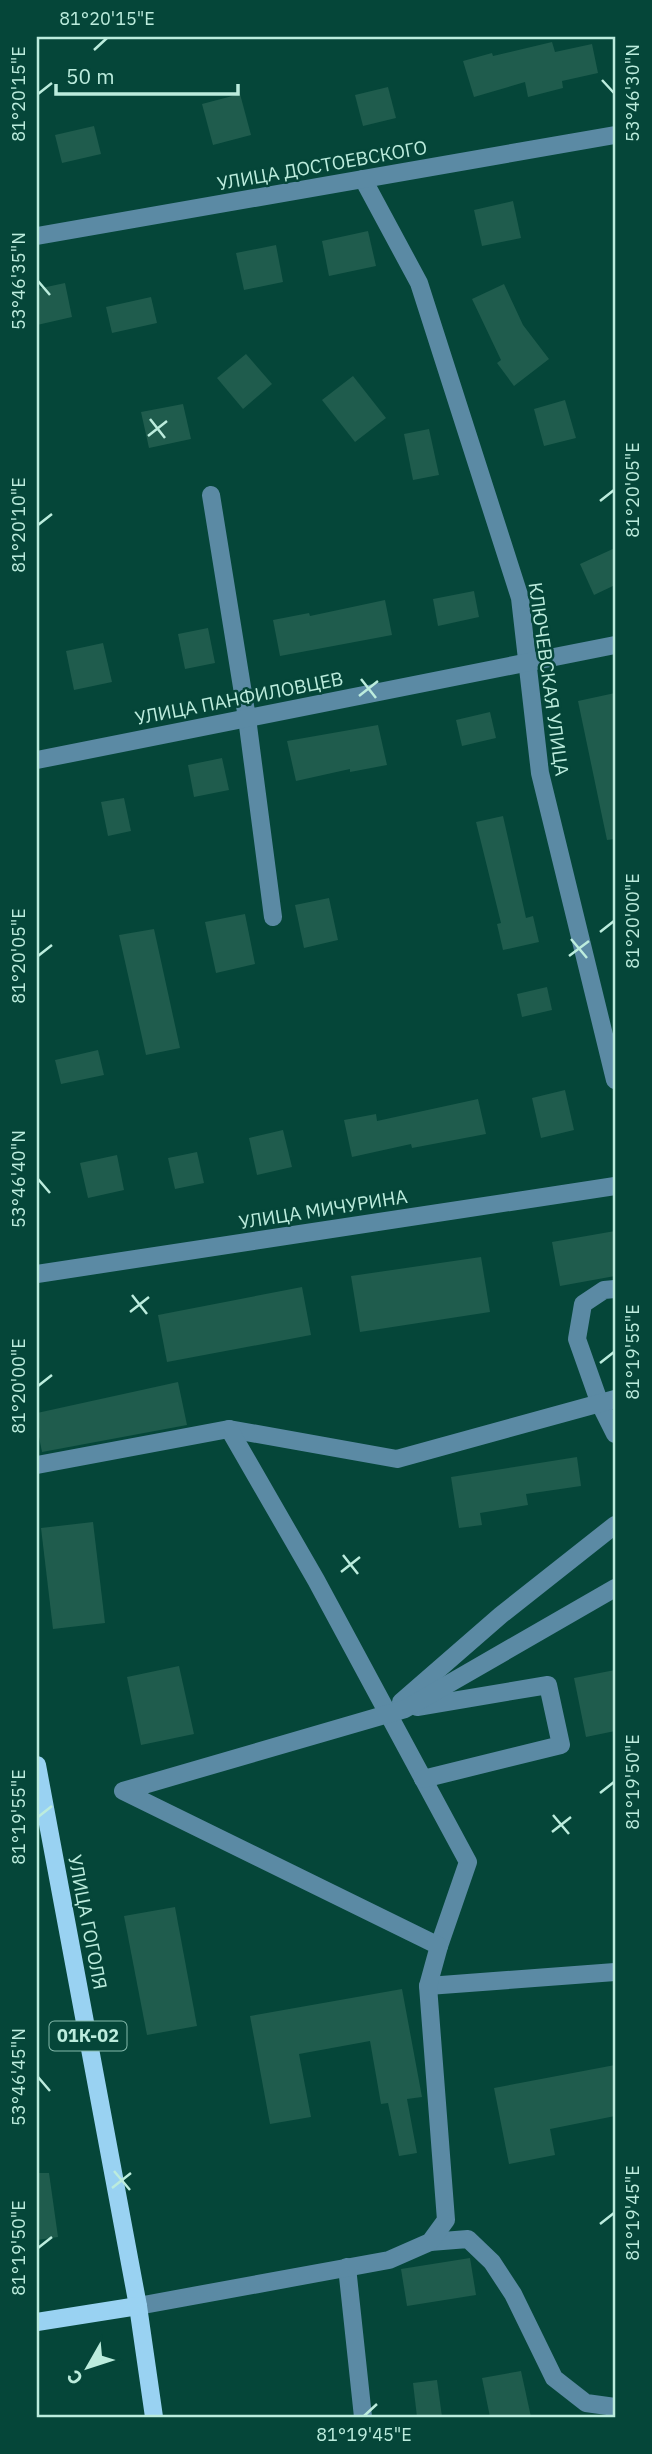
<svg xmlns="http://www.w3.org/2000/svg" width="652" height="2454" font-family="'IBM Plex Sans',sans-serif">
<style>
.building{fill:#1f5c4d}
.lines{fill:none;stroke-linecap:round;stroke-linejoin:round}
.minor{stroke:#5b8aa4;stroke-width:18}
.major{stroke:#99d2f2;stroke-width:18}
.ticks{fill:none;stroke:#bcecdd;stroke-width:2.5}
.labels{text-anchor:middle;stroke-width:5;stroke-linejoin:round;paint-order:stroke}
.shield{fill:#054639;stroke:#85baac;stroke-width:2}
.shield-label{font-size:18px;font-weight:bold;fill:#bcecdd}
.street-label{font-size:19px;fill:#bcecdd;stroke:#054639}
.neatline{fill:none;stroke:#bcecdd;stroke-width:2.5}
.ticks-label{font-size:18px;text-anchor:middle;fill:#bcecdd}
</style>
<rect width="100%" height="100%" fill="#054639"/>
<g class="building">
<path d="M552,42L555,52L592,44L598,73L562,81L563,88L528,97L525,82L474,97L463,61L492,53L493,56Z"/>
<path d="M388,87L396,118L363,126L355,95Z"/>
<path d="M240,94L251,135L213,145L202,104Z"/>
<path d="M94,126L101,154L62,163L55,135Z"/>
<path d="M513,201L521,238L482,246L474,210Z"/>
<path d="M368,231L376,266L329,276L322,241Z"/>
<path d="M276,245L283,282L244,290L236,253Z"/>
<path d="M65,283L72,317L37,325V289Z"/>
<path d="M504,284L523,325L549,359L514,386L497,363L501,360L472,299Z"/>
<path d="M151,297L157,323L112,333L106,307Z"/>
<path d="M246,354L272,384L243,409L217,378Z"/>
<path d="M353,376L386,418L355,442L322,400Z"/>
<path d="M565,400L576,438L544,446L534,409Z"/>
<path d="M183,404L191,439L149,448L141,412Z"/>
<path d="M429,429L439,475L413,480L404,434Z"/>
<path d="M615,548V585L594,595L580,564Z"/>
<path d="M474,591L479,617L438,626L433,599Z"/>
<path d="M385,600L392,635L280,656L273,620L309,613L310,616Z"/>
<path d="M208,628L215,663L185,669L178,634Z"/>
<path d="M103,643L112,682L74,690L66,651Z"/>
<path d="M615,693V839L607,840L578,701Z"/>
<path d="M490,712L496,738L462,746L456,720Z"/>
<path d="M378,725L387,765L350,772V769L296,781L287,741Z"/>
<path d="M222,758L229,790L194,797L188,765Z"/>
<path d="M124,798L131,831L108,836L101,802Z"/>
<path d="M503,816L526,918L533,916L539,942L503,950L497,924L501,923L476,822Z"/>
<path d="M329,898L338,940L304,948L295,905Z"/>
<path d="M245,914L255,964L216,973L205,922Z"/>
<path d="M154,929L180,1048L146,1055L119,935Z"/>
<path d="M547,987L552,1010L522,1017L517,994Z"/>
<path d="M98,1050L104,1075L61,1084L55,1060Z"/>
<path d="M565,1090L574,1130L541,1138L532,1098Z"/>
<path d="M478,1099L486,1134L412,1148L411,1144L352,1157L344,1120L376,1114L377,1121Z"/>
<path d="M283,1130L292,1167L257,1175L249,1138Z"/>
<path d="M197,1152L204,1183L175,1189L168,1158Z"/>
<path d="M117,1155L124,1190L88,1198L80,1163Z"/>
<path d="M615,1231V1276L560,1286L552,1242Z"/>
<path d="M481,1257L490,1312L360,1332L351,1276Z"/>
<path d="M302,1287L311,1335L167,1362L158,1315Z"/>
<path d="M178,1382L187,1425L42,1452L37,1427V1413Z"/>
<path d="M577,1457L581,1486L526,1494L528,1505L480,1513L482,1525L459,1528L451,1477Z"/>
<path d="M93,1522L105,1623L53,1629L41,1528Z"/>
<path d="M179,1666L194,1734L141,1745L127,1677Z"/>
<path d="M615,1670V1731L586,1737L574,1678Z"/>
<path d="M175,1907L197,2026L147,2035L124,1916Z"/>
<path d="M402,1989L422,2097L407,2099L417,2153L399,2156L388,2103L381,2104L370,2041L299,2054L311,2117L270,2124L250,2016Z"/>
<path d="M615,2065V2116L550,2129L555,2155L509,2164L494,2088Z"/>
<path d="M37,2173H49L58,2237L37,2240Z"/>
<path d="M470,2258L476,2295L407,2306L401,2269Z"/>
<path d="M521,2371L531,2417H490L482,2378Z"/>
<path d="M437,2380L442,2417H417L413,2383Z"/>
</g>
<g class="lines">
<g class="minor">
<path d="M363,179L419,283L520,598L540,773L615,1080"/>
<path d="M37,236L615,135"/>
<path d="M211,495L247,718L273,917"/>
<path d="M37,760L615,645"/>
<path d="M37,1274L615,1186"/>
<path d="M615,1289L604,1290L583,1304L577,1339L600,1404L615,1434"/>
<path d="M229,1429L397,1459L615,1399"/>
<path d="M37,1465L229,1429L316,1580L468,1862L439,1946"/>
<path d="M401,1702L501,1615L615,1525"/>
<path d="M417,1707L548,1685L561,1745L423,1779"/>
<path d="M428,1986L615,1972"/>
<path d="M430,2242L468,2239L492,2262L513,2294L554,2378L586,2403L615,2407"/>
<path d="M347,2267L363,2417"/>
<path d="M138,2306L389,2260L430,2242L446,2220L428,1986L439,1946L123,1791L405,1709L615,1588"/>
</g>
<g class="major">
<path d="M37,1765L138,2306L154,2417"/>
<path d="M37,2322L138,2306"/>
</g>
</g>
<path class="ticks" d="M94,50L107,38M602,80L614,93M38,94L52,83M38,281L50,295M150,419L165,438M148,436L167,421M600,501L614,490M38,525L52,514M361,679L376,698M359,696L378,681M600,932L614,921M571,939L587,958M38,956L52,945M569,956L589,941M38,1179L50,1193M132,1295L147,1314M130,1312L149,1297M600,1363L614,1352M38,1386L52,1375M343,1555L358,1574M341,1572L360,1557M600,1793L614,1782M553,1815L569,1834M38,1817L52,1806M552,1832L571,1817M38,2077L50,2091M114,2171L130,2190M112,2188L131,2173M600,2224L614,2213M38,2248L52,2237M364,2416L377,2404"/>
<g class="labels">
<rect class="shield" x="49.5" y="2021.5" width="77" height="29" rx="5"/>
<g class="shield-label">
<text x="88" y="2042">01К-02</text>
</g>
<g class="street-label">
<text transform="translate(322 165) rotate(-10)" y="7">УЛИЦА ДОСТОЕВСКОГО</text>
<text transform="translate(549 679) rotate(82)" y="7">КЛЮЧЕВСКАЯ УЛИЦА</text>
<text transform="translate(239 698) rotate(-11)" y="7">УЛИЦА ПАНФИЛОВЦЕВ</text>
<text transform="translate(323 1209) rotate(-9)" y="7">УЛИЦА МИЧУРИНА</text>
<text transform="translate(88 1922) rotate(79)" y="7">УЛИЦА ГОГОЛЯ</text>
</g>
</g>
<rect width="652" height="2454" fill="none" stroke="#054639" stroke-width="77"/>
<g transform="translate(88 2367) rotate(231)" stroke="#054639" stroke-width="5" paint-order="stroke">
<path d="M0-5L12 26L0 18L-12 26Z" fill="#bcecdd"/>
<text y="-10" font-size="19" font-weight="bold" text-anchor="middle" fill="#bcecdd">С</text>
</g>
<path d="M56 84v10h182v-10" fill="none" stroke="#bcecdd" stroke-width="3.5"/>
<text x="66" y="84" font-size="21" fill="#bcecdd" stroke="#054639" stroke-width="5" paint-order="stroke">50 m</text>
<rect x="38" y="38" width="576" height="2378" class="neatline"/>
<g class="ticks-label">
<text x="107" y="25">81°20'15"E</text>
<text transform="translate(633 93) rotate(-90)" y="6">53°46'30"N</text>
<text transform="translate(19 94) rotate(-90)" y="6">81°20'15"E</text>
<text transform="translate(19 281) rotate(-90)" y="6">53°46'35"N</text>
<text transform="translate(633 490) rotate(-90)" y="6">81°20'05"E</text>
<text transform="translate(19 525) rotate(-90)" y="6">81°20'10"E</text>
<text transform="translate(633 921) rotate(-90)" y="6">81°20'00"E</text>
<text transform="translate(19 956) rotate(-90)" y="6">81°20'05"E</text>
<text transform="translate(19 1179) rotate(-90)" y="6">53°46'40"N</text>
<text transform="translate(633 1352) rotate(-90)" y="6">81°19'55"E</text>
<text transform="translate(19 1386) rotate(-90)" y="6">81°20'00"E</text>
<text transform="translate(633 1782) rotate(-90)" y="6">81°19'50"E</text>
<text transform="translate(19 1817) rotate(-90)" y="6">81°19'55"E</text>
<text transform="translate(19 2077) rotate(-90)" y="6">53°46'45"N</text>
<text transform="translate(633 2213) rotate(-90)" y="6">81°19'45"E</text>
<text transform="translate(19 2248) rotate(-90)" y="6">81°19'50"E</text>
<text x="364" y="2441">81°19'45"E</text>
</g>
</svg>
